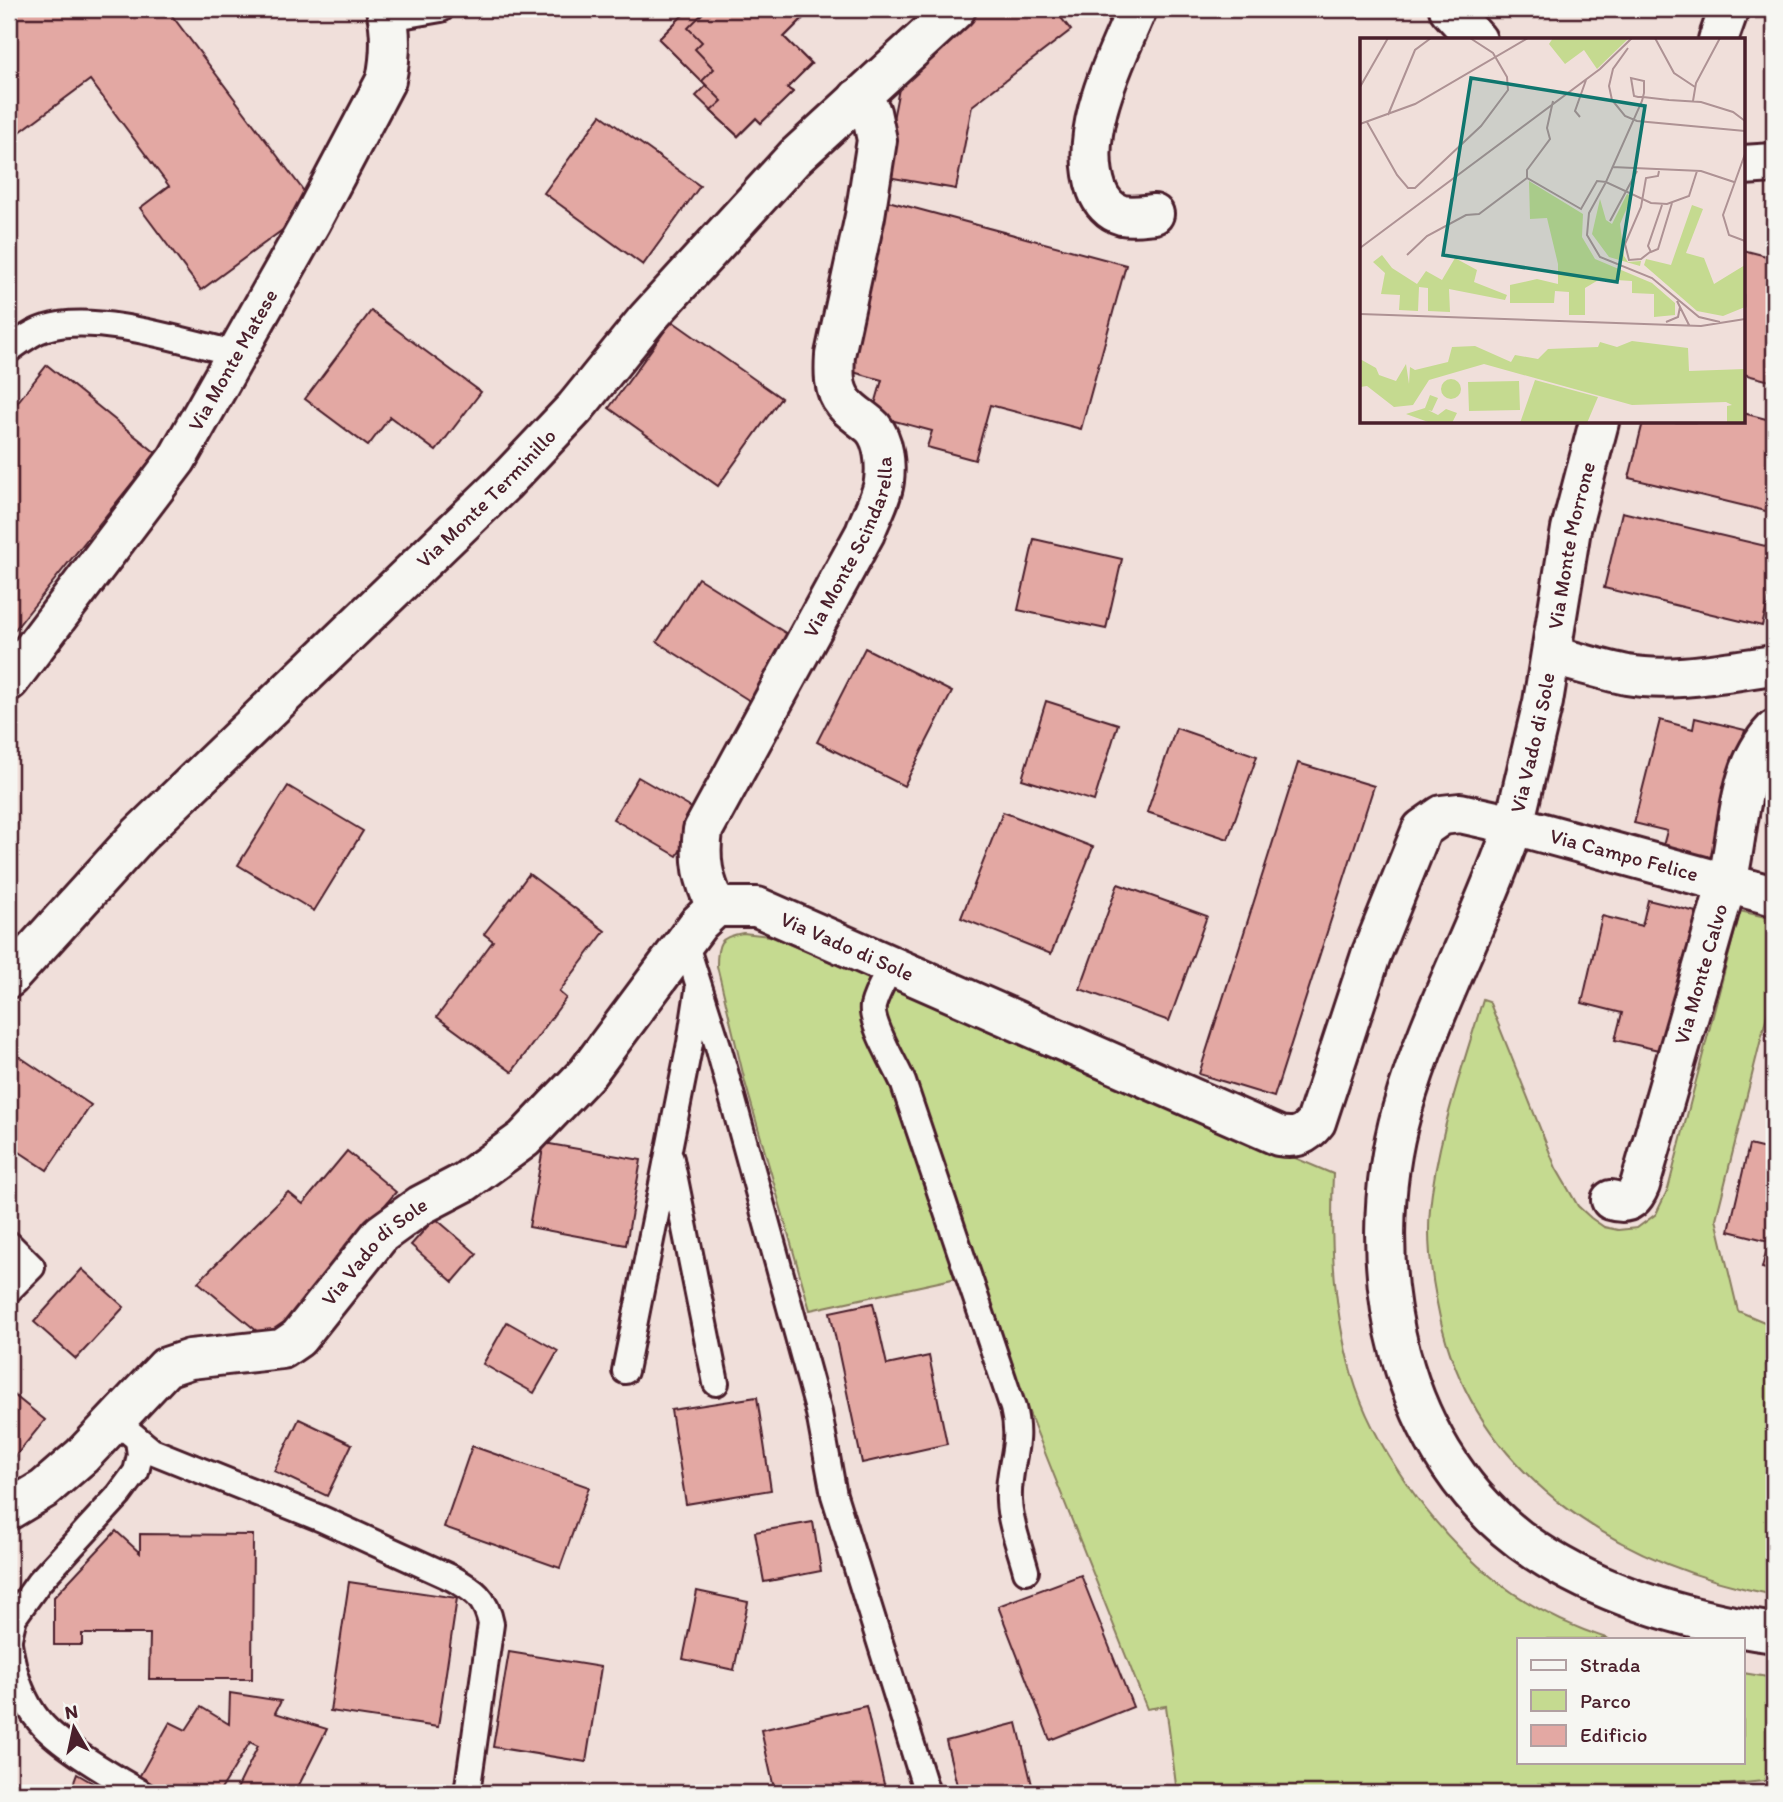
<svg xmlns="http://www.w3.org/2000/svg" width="1783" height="1802" font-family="Itim,sans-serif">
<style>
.green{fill:#c5da90;stroke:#887c5e;stroke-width:2}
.building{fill:#e3a8a3;stroke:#4a1f2b;stroke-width:2}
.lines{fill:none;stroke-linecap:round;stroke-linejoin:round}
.lane-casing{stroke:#4a1f2b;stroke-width:30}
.street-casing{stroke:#4a1f2b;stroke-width:44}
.lane{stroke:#f6f6f2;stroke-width:24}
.street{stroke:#f6f6f2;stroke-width:38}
.labels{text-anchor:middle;stroke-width:5;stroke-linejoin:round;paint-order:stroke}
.street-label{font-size:21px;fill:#4a1f2b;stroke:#f6f6f2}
.inset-road{fill:none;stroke:#ae9294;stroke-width:2}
.view{fill:#0f766e;fill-opacity:0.15;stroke:#0f766e;stroke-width:3.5}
.inset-edge{fill:none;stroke:#4a1f2b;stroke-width:3.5}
</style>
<rect width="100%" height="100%" fill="#f0dfda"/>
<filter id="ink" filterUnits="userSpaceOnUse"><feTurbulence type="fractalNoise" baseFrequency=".0143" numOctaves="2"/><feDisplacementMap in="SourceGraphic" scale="14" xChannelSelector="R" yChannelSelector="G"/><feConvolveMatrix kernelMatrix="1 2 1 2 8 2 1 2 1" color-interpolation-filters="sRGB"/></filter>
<g filter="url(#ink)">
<g class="green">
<path d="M1740,911L1774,919V987L1716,1219L1738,1311L1774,1326V1595C1615,1564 1468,1473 1437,1303C1431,1273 1427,1240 1430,1209C1437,1137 1463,1067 1483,999L1489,1001L1556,1168L1578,1206L1591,1218L1604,1227L1618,1230L1637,1228L1656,1214L1668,1189Z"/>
<path d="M743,933L770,936L1333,1174C1330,1242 1333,1310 1352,1375C1363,1414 1384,1451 1407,1484C1461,1561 1519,1610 1609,1639H1519V1762H1743V1673L1774,1678V1780L1640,1793H1177L1166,1706L1147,1709L1026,1405L980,1273L810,1310L745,1082L717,966C717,943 719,937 743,933Z"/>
</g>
<g class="building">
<path d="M9,9H167L315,206L201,290L140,208L169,186L90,80L9,140Z"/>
<path d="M689,9H797L805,16L784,37L811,64L738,136L711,111L722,101L659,39Z"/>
<path d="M689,9H797L805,16L784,37L811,64L787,88L793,92L761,123L756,118L738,136L711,111L722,101L659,39Z"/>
<path d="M689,9H797L805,16L784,37L811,64L738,136L696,96L706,86L659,39Z"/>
<path d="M707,9H797L805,16L784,37L811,64L787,88L793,92L761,123L756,118L738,136L711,111L722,101L702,81L714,69L695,49L702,42L688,28Z"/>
<path d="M981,9H1054L1071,30L972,106L956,189L882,176L903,68Z"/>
<path d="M601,115L700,186L643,265L544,193Z"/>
<path d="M888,201L1126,265L1081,429L990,405L975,460L927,447L932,431L872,415L882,380L842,369Z"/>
<path d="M1743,250L1774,258V382L1743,374Z"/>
<path d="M371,311L481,392L436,451L390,417L368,446L305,399Z"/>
<path d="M672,321L781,398L718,486L609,408Z"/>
<path d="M47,365L156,453L9,637V413Z"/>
<path d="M1743,413L1774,421V513L1629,478L1643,422H1743Z"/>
<path d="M1622,512L1774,548V577L1762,626L1604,588Z"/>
<path d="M1034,539L1122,559L1106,629L1018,610Z"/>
<path d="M698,578L792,637L750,701L657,642Z"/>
<path d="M865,648L952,692L904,786L817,742Z"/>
<path d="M1046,701L1118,724L1094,801L1022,779Z"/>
<path d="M1695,718L1745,730L1713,859L1663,846L1667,831L1634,823L1660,720L1693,729Z"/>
<path d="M1176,728L1257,756L1228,839L1147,812Z"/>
<path d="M1298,763L1374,786L1274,1097L1199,1074Z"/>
<path d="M638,777L702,814L677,856L613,819Z"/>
<path d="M288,786L363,831L314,911L238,865Z"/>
<path d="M1003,812L1093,847L1051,954L961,918Z"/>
<path d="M529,874L605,931L559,992L566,998L512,1072L437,1017L493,941L484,934Z"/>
<path d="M1118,884L1207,916L1169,1021L1080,989Z"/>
<path d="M1648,900L1696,912L1663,1051L1615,1040L1622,1013L1582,1003L1602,916L1642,926Z"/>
<path d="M11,1051L91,1105L47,1170L9,1145V1054Z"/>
<path d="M544,1143L641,1160L626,1245L529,1227Z"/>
<path d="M1749,1145L1774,1151V1271L1762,1268L1769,1241L1729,1231Z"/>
<path d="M347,1151L396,1192L270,1342L198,1282L288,1192L303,1204Z"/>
<path d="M435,1218L477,1254L453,1282L411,1245Z"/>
<path d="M82,1269L124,1307L76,1359L34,1322Z"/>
<path d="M873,1303L887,1365L929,1356L947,1444L862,1463L830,1312Z"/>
<path d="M507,1322L558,1351L534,1393L483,1364Z"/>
<path d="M9,1391L45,1420L9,1464Z"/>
<path d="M757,1397L771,1490L686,1504L671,1410Z"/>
<path d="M299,1419L352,1444L327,1496L274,1471Z"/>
<path d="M472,1446L589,1487L560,1568L444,1527Z"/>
<path d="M813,1522L821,1571L764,1582L755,1532Z"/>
<path d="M116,1531L140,1553V1534L253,1535L252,1679H149L150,1634H82V1645H54V1597Z"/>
<path d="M1081,1575L1133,1707L1050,1740L998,1606Z"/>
<path d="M349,1582L457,1598L438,1727L330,1711Z"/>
<path d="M697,1591L748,1602L734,1670L683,1659Z"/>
<path d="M509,1652L601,1667L586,1762L493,1747Z"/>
<path d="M230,1693L281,1701L275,1713L327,1729L295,1793H235L258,1746L250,1742L219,1793H170L139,1777L170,1722L186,1730L201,1707L229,1724Z"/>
<path d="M866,1706L886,1793H775L761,1730Z"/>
<path d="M1017,1723L1034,1793H959L946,1741Z"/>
<path d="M77,1774L110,1793H70Z"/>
</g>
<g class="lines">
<g class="lane-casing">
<g id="lane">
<path d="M389,18L441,9"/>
<path d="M9,350C20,342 32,332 46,328C96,312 186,342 238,354"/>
<path d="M685,942L718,1046L819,1413L834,1495L927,1793"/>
<path d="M891,966C885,979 876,993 873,1006C870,1023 895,1064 903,1082L1013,1408C1023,1447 1007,1465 1009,1501C1010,1524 1020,1548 1026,1571"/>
<path d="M671,1159L716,1383"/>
<path d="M9,1244L32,1267L9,1290"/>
<path d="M625,1371L690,1043L698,991"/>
<path d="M115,1420L152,1451L322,1519L452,1578C474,1590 486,1598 491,1624L467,1793"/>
<path d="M9,1638L14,1617L39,1582L119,1495L136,1472L140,1455L138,1440"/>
<path d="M9,1643C13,1670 22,1701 40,1722C61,1747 113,1776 141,1793"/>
</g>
</g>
<g class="street-casing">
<g id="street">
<path d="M1137,9C1115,61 1077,133 1097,190C1101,201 1110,212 1122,215C1133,217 1144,215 1154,214"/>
<path d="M1449,9L1477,40"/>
<path d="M1718,40L1729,9"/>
<path d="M1743,165L1774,163"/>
<path d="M1552,656C1577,662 1602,670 1627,675C1675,683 1727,671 1774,665"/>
<path id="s1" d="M9,681L177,459L311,222L386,80C391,55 392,33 386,9"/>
<path d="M1774,896L1514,825C1481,922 1430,1012 1402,1110C1359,1263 1396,1459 1536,1551C1607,1598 1692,1621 1774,1633"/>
<path id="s2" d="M716,907C703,879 699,861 703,830L865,533C871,516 882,498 884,481C886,464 884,441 873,428C864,419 852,413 844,403C833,390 834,371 835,355L865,216L877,140L871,112L858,98"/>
<path id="s3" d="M9,978L139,835L503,484L575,408L647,319L795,157L956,9"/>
<path id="s4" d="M1611,1200C1627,1205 1634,1200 1640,1185C1668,1086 1698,986 1726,886C1740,835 1735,771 1774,730"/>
<path id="s5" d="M9,1510L44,1489L82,1456L166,1367L190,1359L282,1349L298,1338L381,1234L421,1205L465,1182L524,1139L588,1072L699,923L716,907H757L1279,1136C1296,1139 1305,1136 1316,1122L1371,955L1422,829L1442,815L1460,813L1514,825L1543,702L1571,529L1599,422"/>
</g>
</g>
<use href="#lane" class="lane"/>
<use href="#street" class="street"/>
</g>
</g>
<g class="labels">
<g class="street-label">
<text dy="7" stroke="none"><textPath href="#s1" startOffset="392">Via Monte Matese</textPath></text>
<text dy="7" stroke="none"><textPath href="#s3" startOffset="677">Via Monte Terminillo</textPath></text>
<text dy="7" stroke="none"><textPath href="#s2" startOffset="399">Via Monte Scindarella</textPath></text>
<text dy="7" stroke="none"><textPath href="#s5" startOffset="2306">Via Monte Morrone</textPath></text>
<text dy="7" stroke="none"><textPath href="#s5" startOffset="2105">Via Vado di Sole</textPath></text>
<text transform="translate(1624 855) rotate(15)" y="7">Via Campo Felice</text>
<text dy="7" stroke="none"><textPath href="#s5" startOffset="1097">Via Vado di Sole</textPath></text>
<text dy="7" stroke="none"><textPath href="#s4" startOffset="257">Via Monte Calvo</textPath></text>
<text dy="7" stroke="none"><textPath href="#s5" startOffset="467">Via Vado di Sole</textPath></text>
</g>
</g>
<g transform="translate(1360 38)">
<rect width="385" height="385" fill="#f0dfda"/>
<path d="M193,0H269L237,31L224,12L205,26L189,6ZM169,143L223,176L222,199L235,221L292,245L315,265V277L294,279V256L272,255V243L240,241L225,250V277H209V254L195,253L194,265H150V247L177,241L198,246V226L187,180L170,181ZM267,156L272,158L260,186L264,218L268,224L281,223L280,228L249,219L232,196L240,161L246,182L252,186ZM332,167L343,171L326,215L344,220L354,246L385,227V269L363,278L337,273L284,227L286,221L311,227ZM22,217L32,230L57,246L66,233L82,242L95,220L117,232L114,244L147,257L145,262L89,251L90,274L68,273V250L59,249L58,273L39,272L40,257L21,256L25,235L13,224ZM272,303L328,310L329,333L385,331V385H367V368L372,367L366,364L272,367L124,326L69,342L53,367L34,369L7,348L0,349V321L16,330L19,337L36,343L46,326L49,346L50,329L55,332L88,324L92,309L115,308L151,324L155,317L178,321L188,311L238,309L240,304L257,309ZM81 351a10 10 0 1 1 20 0a10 10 0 1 1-20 0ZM175,342L238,359L227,385H160ZM159,343L160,372L109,373L108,344ZM70,357L78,360L72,373L68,372L78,377L86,371L97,375L92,385H71L46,376L65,370Z" fill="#c5da90"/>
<path class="inset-road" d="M295,0L314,35L335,49M268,10L253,31L249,48L252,62L265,78L277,83L385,93M0,49L28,0M333,63L336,45L360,0M28,77L55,12L71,0M220,79L215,73L226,42M7,84L37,137L48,150H55L121,88L148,52L147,39L133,15L110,0M0,86L55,66L168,0M385,116L363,177L369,197L385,203M252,129L341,133L374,144M337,133L329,158L307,166L291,165L246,144L229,175L227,197L240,219L292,240L339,279L360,284M167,140V132L190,101L187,90L193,63M302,167L288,208L291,214L298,211L312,165M250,183L277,133M0,210L240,31L272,0M290,214L281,221L269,222L265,206L281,169L286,140L298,138L299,133M47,217L67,198L106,177L119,176L167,140L221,171L237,143L246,144L282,63L284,55V43L271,40L274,58L278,59H283L309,62L341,64L373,74L385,83M317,263L329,287M0,276L341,288L385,281M306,284L318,279L320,269"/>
<path class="view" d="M111,40L285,68L257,244L83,217Z"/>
<rect width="385" height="385" class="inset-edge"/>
</g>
<rect width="1783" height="1802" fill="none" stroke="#f6f6f2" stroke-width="35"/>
<rect x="18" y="18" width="1748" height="1767" fill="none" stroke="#4a1f2b" stroke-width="2.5" filter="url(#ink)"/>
<rect x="1517" y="1638" width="228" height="126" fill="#f6f6f2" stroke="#b1a0a2" stroke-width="2"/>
<rect x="1531" y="1660" width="35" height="10" fill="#f6f6f2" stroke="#b1a0a2" stroke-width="2"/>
<text x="1580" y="1672" font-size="21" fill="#4a1f2b">Strada</text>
<rect x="1531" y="1690" width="35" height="21" fill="#c5da90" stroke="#b1a0a2" stroke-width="2"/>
<text x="1580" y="1708" font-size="21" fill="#4a1f2b">Parco</text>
<rect x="1531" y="1725" width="35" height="21" fill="#e3a8a3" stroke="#b1a0a2" stroke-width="2"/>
<text x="1580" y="1742" font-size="21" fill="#4a1f2b">Edificio</text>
<g transform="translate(74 1728) rotate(351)" stroke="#f6f6f2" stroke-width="5" paint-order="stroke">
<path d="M0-5L12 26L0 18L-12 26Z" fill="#4a1f2b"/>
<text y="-10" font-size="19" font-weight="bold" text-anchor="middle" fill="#4a1f2b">N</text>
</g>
</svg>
